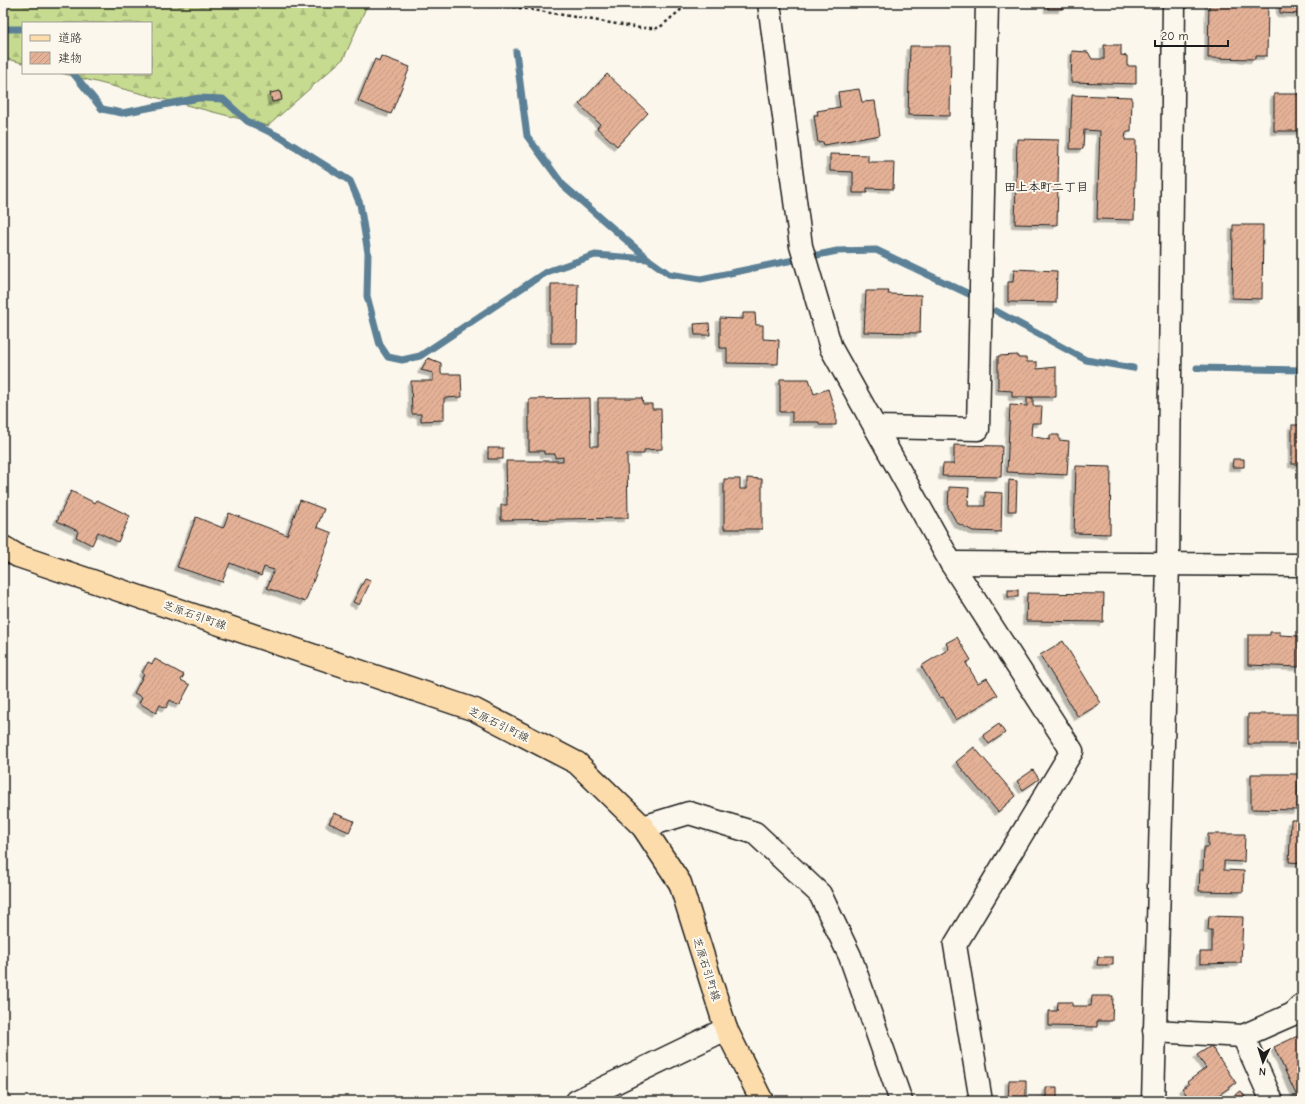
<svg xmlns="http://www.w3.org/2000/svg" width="1305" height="1104" font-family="'Comic Neue','Klee One',sans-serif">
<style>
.forest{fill:url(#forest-firs);stroke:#727c56}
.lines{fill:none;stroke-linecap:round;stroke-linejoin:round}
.stream{stroke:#5c8096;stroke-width:7}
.building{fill:url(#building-hatch);stroke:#1c1c1c;filter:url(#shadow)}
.minor-casing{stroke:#1c1c1c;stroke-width:25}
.major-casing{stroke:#1c1c1c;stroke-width:25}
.path{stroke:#1c1c1c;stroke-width:2.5;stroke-dasharray:3 3;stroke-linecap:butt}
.minor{stroke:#fbf7ec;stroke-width:22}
.major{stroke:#fddcac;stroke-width:22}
.labels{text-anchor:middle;stroke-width:4;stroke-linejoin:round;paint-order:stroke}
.street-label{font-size:11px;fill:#1c1c1c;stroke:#fbf7ec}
.neighbourhood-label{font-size:12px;font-weight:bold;fill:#1c1c1c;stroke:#fbf7ec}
</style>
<defs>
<pattern id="forest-firs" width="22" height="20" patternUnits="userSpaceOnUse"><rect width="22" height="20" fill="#c7db90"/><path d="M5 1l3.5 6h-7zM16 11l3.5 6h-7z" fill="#aabb7c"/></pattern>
<pattern id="building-hatch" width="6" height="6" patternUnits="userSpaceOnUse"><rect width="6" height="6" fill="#e4b196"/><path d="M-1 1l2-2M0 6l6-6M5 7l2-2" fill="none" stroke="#c39881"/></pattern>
<filter id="shadow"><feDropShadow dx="-3.5" dy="3.5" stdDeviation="0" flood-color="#0004"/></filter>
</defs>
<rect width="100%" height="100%" fill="#fbf7ec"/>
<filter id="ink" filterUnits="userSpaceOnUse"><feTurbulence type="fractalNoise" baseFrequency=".025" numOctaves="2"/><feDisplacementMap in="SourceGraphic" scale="8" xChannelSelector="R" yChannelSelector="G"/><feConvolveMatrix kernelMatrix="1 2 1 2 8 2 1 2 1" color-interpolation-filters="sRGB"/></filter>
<g filter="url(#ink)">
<path class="forest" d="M3,3H368L344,58L268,126L61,73H151V23H23V63L3,58Z"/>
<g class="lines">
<g class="stream">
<path d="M3,29H23"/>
<path d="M516,52L527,136L563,185L648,259L669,274L701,279L837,251L876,250L969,294"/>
<path d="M73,73L102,109L122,113L199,98L223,99L247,121L280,137L350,181L360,204L368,253L367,296L380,345L388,357L402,360L420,356L546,272L595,255L648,259"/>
<path d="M996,311L1086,360L1133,368"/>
<path d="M1197,368L1302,370"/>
</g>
</g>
<g class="building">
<rect x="1048" y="3" width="14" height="6"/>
<path d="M1209,3H1268L1267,56H1255V59L1208,58Z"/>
<path d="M1280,3H1302V14L1280,13Z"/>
<path d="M1104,45H1121V55L1127,56V66H1136V84L1071,82L1072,51L1088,52L1092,59H1104Z"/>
<path d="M910,46H951L950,116L908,115Z"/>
<path d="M381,56L410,67L391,114L358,101L375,59L379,61Z"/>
<path d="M607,74L648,113L617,146L597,128L600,124L579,104Z"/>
<path d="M859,89L862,102L875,101L880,135L824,145L823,142L818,143L814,115H818L817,111L840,107L838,92Z"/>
<path d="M280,91L282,100L272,102L270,93Z"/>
<rect x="1274" y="94" width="28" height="37"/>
<path d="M1072,95L1132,97L1131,132H1126L1125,140H1136L1134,220L1097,219L1100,131L1084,130L1083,149H1070Z"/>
<path d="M1017,139L1059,140L1057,225L1015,224Z"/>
<path d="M830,154L868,155V162H894L893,189L867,188V193H853V172L830,171Z"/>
<path d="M1233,225H1263L1262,299L1232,298Z"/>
<path d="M1014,269L1057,271L1056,303L1008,302V282H1013Z"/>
<path d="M551,284H578L577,343H551Z"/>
<path d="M866,291H889L888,294L921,295L920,333L864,332Z"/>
<path d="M743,313H755L756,325H763V339L779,340L778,364L727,363V348H720V318L743,319Z"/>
<path d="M709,323L710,335H695L694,324Z"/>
<path d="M1018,355V358H1027V362H1037V369L1056,367V397H1012V391L998,390V356Z"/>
<path d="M428,358L441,363V374H461L462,397L444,398V420L421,421V414H412L411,381H433V373L421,370Z"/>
<path d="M780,379H809L814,394L828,389L836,414V425H819V422H792V412H780Z"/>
<path d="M590,398L591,446H598V398H642L643,404H652V409H661L662,449L644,450V454H627L628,518L501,520V505H507L506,461H563V457L555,458V454H544V451H529V399Z"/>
<path d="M1027,398H1033V406H1042L1041,423H1032L1031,436L1050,440V435H1059V440L1069,441L1067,475L1007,472L1010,405L1027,406Z"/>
<rect x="1292" y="425" width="10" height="39"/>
<path d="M954,445L1002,446L1001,477L942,476L943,464H954Z"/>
<rect x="488" y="448" width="15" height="11"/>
<path d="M1233,459H1244V467H1232Z"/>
<path d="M1076,466L1111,467L1110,534L1074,533Z"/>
<path d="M747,478L762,479V529H724V479H740V489H747Z"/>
<path d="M1009,480L1017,481L1016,511H1008Z"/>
<path d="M949,487L969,488L968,506H985V492L1002,493L1001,532L973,531L957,523L948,507Z"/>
<path d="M71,491L95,503L97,500L130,516L118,542L98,532L92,545L76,537L78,531L57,521Z"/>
<path d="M300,500L324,509L317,527L332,533L305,602L267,588L274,570L264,567L261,576L230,563L222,582L177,567L196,517L223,528L229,513L287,535Z"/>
<path d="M365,579L371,581L359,605L353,602Z"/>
<rect x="1008" y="590" width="10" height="7"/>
<path d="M1027,593L1104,594L1103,622L1026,621Z"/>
<path d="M1270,632H1280V635L1299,636V667L1248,665V635H1270Z"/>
<path d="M957,637L971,660L966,663L978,683L987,678L998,695L956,720L943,697L940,698L921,666L949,649L946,643Z"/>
<path d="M1063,641L1101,703L1078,717L1040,655Z"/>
<path d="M155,659L184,675L181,680L190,685L179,705L170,700L166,708L160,705L156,713L139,703L142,697L134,693L144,674L142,673L148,662L152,664Z"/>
<path d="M1248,714H1302L1301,744H1248Z"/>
<path d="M999,724L1005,733L989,744L983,735Z"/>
<path d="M974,747L1016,796L998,812L956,762Z"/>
<path d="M1033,770L1039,779L1023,790L1017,781Z"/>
<path d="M1251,774H1298L1297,810L1251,809Z"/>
<path d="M334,813L354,821L349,832L329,823Z"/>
<path d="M1291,820H1302V863L1289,862Z"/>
<path d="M1208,834H1245L1244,862L1224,861V870L1244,871L1243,892L1199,891L1200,870H1203L1204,847H1208Z"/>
<path d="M1209,916L1243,917L1241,963L1200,964V952H1212V930H1208Z"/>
<path d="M1098,957H1113V965H1097Z"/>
<path d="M1092,996H1113L1112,1021H1097V1027L1049,1026V1011H1057L1058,1002H1072V1006H1091Z"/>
<path d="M1302,1034V1100L1299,1101L1274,1047Z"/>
<path d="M1211,1046L1236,1083L1210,1101H1186L1189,1099L1182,1088L1189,1084L1187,1082L1206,1068L1197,1055Z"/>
<path d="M1009,1080H1026V1098L1046,1099V1087H1057V1101H1008Z"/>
<path d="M1241,1091L1248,1101H1225Z"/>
</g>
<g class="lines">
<g class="minor-casing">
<g id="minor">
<path d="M769,3L801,246L831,348L951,563L1072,751L955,945L981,1101"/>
<path d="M875,427L978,429L987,3"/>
<path d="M951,563L1302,565"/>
<path d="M643,827L689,813L755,833L820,894L850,956L901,1101"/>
<path d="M1154,1031L1243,1036L1293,1014L1302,1005"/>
<path d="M1243,1036L1272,1101"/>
<path d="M577,1101L726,1029"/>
<path d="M1153,1101L1168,564L1174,3"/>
</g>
</g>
<g class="major-casing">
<path id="major" d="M3,547L18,556L475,710L577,763L643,827L680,883L726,1029L762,1101"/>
</g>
<path class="path" d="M423,3L515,7L640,28H659L689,3"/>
<use href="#minor" class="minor"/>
<use href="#major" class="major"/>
</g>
</g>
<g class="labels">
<g class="street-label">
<text transform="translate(195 615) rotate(19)" y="4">芝原石引町線</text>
<text transform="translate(499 724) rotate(26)" y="4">芝原石引町線</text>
<text transform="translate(707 969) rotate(72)" y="4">芝原石引町線</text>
</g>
<g class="neighbourhood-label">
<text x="1046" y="191">田上本町二丁目</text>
</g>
</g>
<rect width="1305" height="1104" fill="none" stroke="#fbf7ec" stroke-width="16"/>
<rect x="8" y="8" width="1289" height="1088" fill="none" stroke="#1c1c1c" stroke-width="1.5" filter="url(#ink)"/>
<rect x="22" y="22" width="130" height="52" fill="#fbf7ec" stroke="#a29f99"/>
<rect x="30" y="35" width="20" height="6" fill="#fddcac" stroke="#a29f99"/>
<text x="58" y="42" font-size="12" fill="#1c1c1c">道路</text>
<rect x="30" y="52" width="20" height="12" fill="url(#building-hatch)" stroke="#a29f99"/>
<text x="58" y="62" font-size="12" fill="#1c1c1c">建物</text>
<g transform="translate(1263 1062) rotate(184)" stroke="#fbf7ec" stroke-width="3" paint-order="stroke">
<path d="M0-3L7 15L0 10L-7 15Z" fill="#1c1c1c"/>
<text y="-6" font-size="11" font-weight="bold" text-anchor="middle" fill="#1c1c1c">N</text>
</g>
<path d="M1155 40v6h73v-6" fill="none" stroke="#1c1c1c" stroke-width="2"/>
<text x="1161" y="40" font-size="12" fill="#1c1c1c" stroke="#fbf7ec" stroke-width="3" paint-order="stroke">20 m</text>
</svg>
